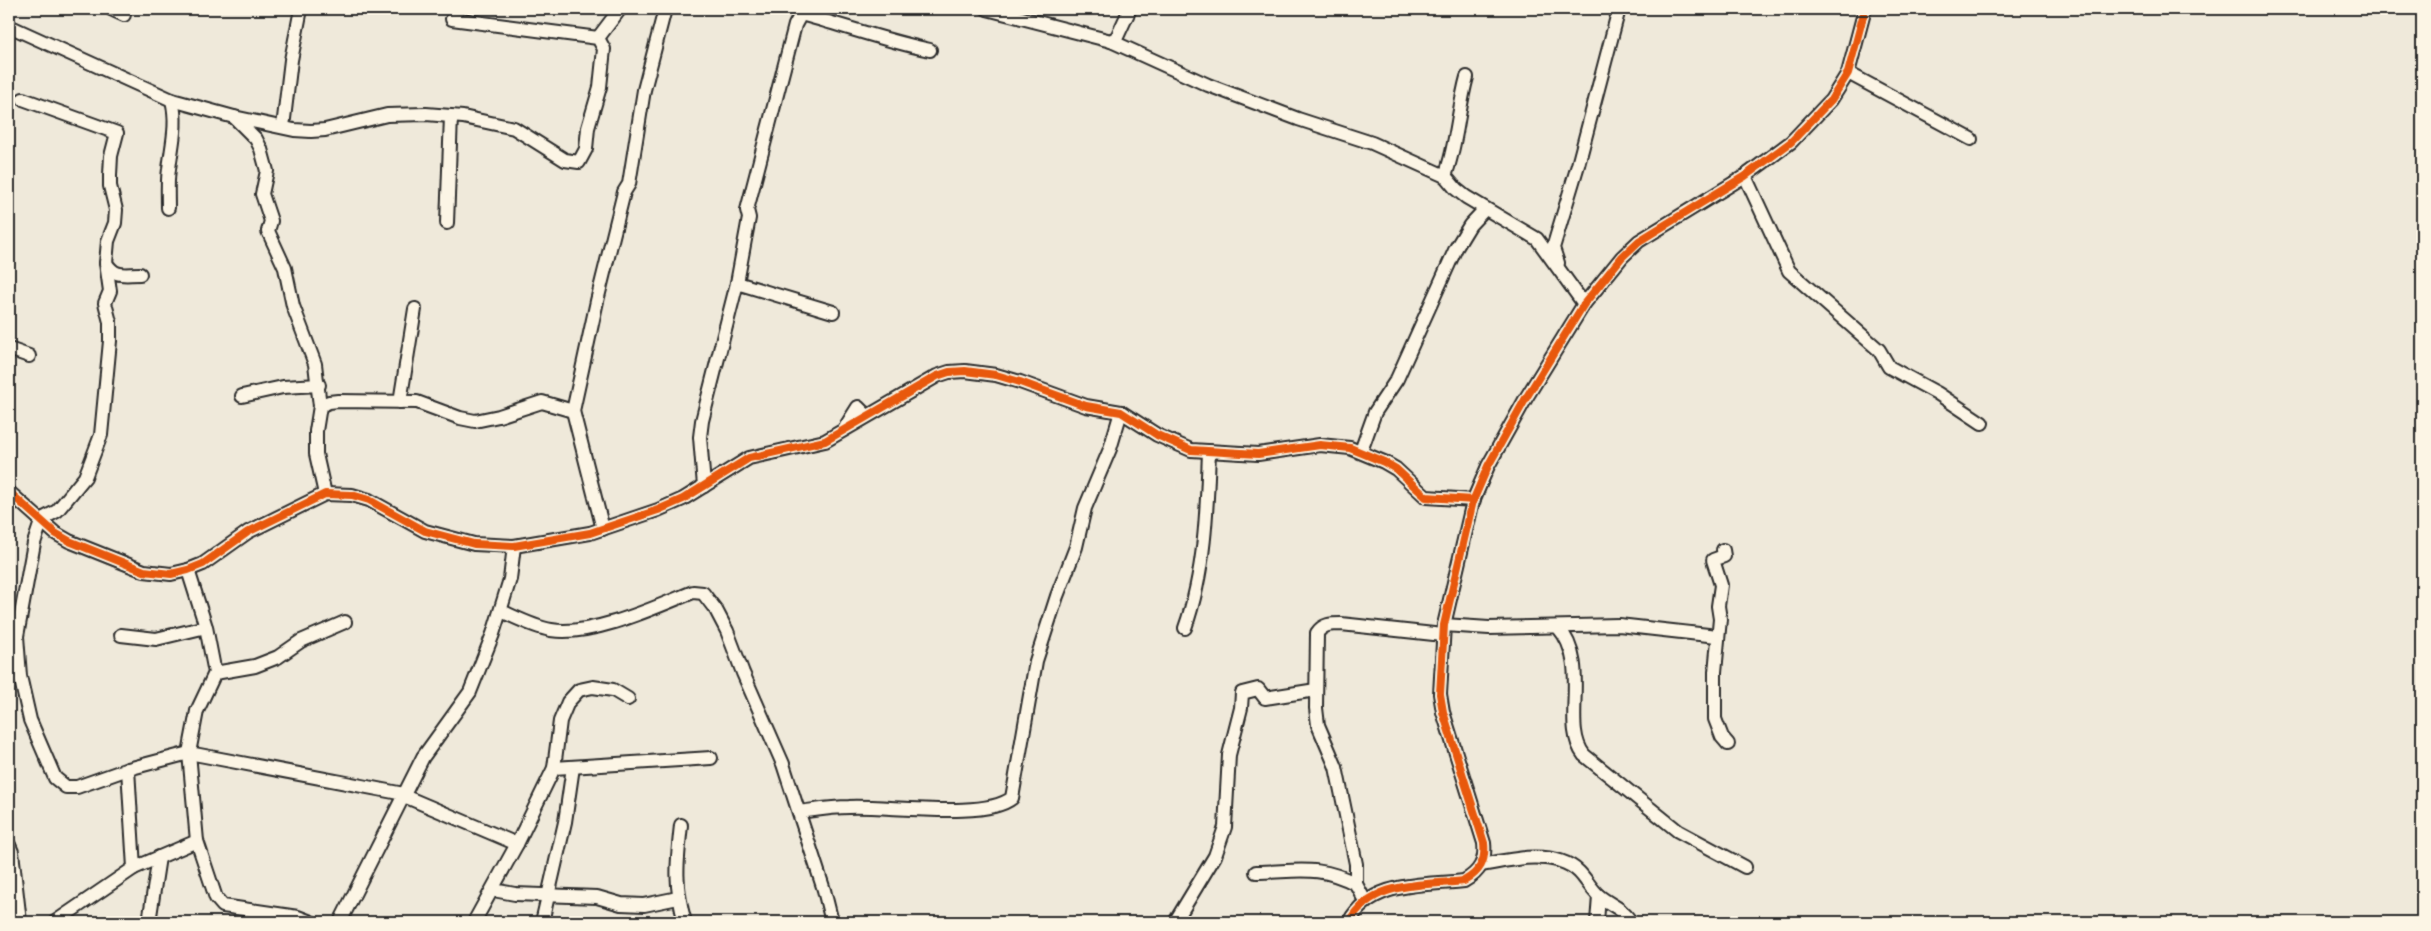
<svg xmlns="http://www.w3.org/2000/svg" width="2431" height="931" font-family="'Patrick Hand',sans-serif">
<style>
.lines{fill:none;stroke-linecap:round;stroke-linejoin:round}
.street-casing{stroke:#2b2b2b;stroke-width:16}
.street{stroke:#fcf5e5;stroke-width:12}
.cycleway-casing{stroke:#fcf5e5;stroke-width:11}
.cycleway{stroke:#e8590c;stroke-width:8}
</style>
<rect width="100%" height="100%" fill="#efe9da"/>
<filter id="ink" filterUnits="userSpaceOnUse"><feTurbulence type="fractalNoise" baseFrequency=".02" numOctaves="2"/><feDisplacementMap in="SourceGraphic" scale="10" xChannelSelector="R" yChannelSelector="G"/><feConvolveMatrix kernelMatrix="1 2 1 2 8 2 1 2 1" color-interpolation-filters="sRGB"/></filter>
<g filter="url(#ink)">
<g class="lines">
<g class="street-casing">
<g id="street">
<path d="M111,9L124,15"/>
<path d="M987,9L1111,41L1117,37L1130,9"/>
<path d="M9,26L172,100L234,117L256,139L261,149L267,171L262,194L271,221L268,231L285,268L293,306L315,364L320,406L316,431V454L325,494"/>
<path d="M598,38L620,9"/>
<path d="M1111,41L1208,85L1298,119L1372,143L1445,176"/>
<path d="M1848,73L1971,139"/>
<path d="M1467,77C1458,109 1457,145 1445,176L1456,189L1466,197L1537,239L1584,304"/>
<path d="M23,99L117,133L111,156L110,175V186L116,210L115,223L108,241L106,263L110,291L105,303L110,322V341L101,435L85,477L57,511L42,519L34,543L17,636L20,676L30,720L55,778L66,787H77L128,769L189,753L404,794"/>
<path d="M234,117L294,130L311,131L325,130L387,115L426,114L463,117L514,128L565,160L579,162L586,149L588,128L600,87L604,49L598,38L452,19"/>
<path d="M283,127L291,60L301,9"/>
<path d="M1745,176L1789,271L1879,350L1889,367L1937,393L1982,423"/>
<path d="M168,208C168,195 167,182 169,169C172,144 178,124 172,100"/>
<path d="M447,223L451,116"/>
<path d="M106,263C116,278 123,274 140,274"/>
<path d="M1558,263L1553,248L1578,165L1619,9"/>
<path d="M737,283L833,312"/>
<path d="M9,349L29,356"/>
<path d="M242,396L283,387L319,385"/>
<path d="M400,402L415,309"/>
<path d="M320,406L329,402L338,401L417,402L460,418L475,421L499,416L542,402L573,411L597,301L624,192L629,184L644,90L665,9"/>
<path d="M573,411L603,529"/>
<path d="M846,426L858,407L867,416"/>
<path d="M1361,451L1375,412L1397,379L1456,248L1470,225L1485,209"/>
<path d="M704,486L700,437L702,421L737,283L749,218L747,210L795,25L801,14C845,26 886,41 930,50"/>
<path d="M9,492L55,533L69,541L144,571L171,574L188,570L203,564L248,532L325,494L352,495L369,500L425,531L474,544L514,546L590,533L658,510L683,499L749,458L825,441L937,376L949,372L965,371L996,375L1020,382L1086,406L1121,412L1157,435L1191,450L1258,454L1320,445L1350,448L1384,462L1396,469L1426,497L1474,500"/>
<path d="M1723,550L1724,556L1713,560L1721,585L1718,606L1720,619L1715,672V719L1722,737L1728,744"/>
<path d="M188,570L206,627L215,673L197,711L189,753L197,841L216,898L223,906L298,917L311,922"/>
<path d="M501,611C517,618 534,627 551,630C591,637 656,607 693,592L703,593L716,610L727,631L743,673L783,764L824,890L832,922"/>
<path d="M1444,625L1489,628L1619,625L1717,636"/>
<path d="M1558,627C1592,666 1560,724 1584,755L1678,831L1745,867"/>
<path d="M1185,628C1205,572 1207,510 1209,451"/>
<path d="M121,635L156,639L206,627"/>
<path d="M215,673L255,666L278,657L301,641L345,622"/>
<path d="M554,768L711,758"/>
<path d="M128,769L134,868"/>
<path d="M404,796L517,844"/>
<path d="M799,812C815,810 832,807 849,807C887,805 985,820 1012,798L1036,661L1057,596L1076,547L1085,508L1110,449L1121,412"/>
<path d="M681,825C677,862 674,885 685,922"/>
<path d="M9,845L12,852L20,922"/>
<path d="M1482,865C1511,859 1555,849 1579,872C1586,879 1591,889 1599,896C1613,907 1620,906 1631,922"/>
<path d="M1256,872C1295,872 1319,864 1356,884"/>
<path d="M493,890L515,894L597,897L621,904L644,905L678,898"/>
<path d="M1365,901L1356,884V864L1336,767L1318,725L1316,708L1317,633C1323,624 1331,624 1341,624L1443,635"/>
<path d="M55,922L134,868L197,841"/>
<path d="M149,922L159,857"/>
<path d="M340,922L423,757L470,692L493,634L510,579L514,546"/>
<path d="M474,922L517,844L554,768L560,721L568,702L579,690L593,687L613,690L628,699"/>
<path d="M542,922L565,822L573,767"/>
<path d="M1175,922L1215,856L1225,827L1229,755L1241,708L1242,693L1258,689L1265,698L1316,690"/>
<path d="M1349,922C1372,880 1422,886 1464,881C1480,872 1486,861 1484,843L1443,712L1440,694L1444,625L1473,501L1488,466L1526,398L1584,304L1622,257L1639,241L1745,176L1791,142L1831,100L1848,73L1865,9"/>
<path d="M1597,922L1599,896"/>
</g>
</g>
<use href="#street" class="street"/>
<g class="cycleway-casing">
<g id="cycleway">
<path d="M9,492L55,533L69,541L144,571L171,574L188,570L203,564L248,532L325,494L352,495L369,500L425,531L474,544L514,546L590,533L658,510L683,499L749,458L825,441L937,376L949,372L965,371L996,375L1020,382L1086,406L1121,412L1157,435L1191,450L1258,454L1320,445L1350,448L1384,462L1396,469L1426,497L1474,500"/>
<path d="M1349,922C1372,880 1422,886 1464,881C1480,872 1486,861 1484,843L1443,712L1440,694L1444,625L1473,501L1488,466L1526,398L1584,304L1622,257L1639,241L1745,176L1791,142L1831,100L1848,73L1865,9"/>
</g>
</g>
<use href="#cycleway" class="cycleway"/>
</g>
</g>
<rect width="2431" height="931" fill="none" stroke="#fcf5e5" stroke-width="30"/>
<rect x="15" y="15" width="2401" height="901" fill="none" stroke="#2b2b2b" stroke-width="2" filter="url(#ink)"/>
</svg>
